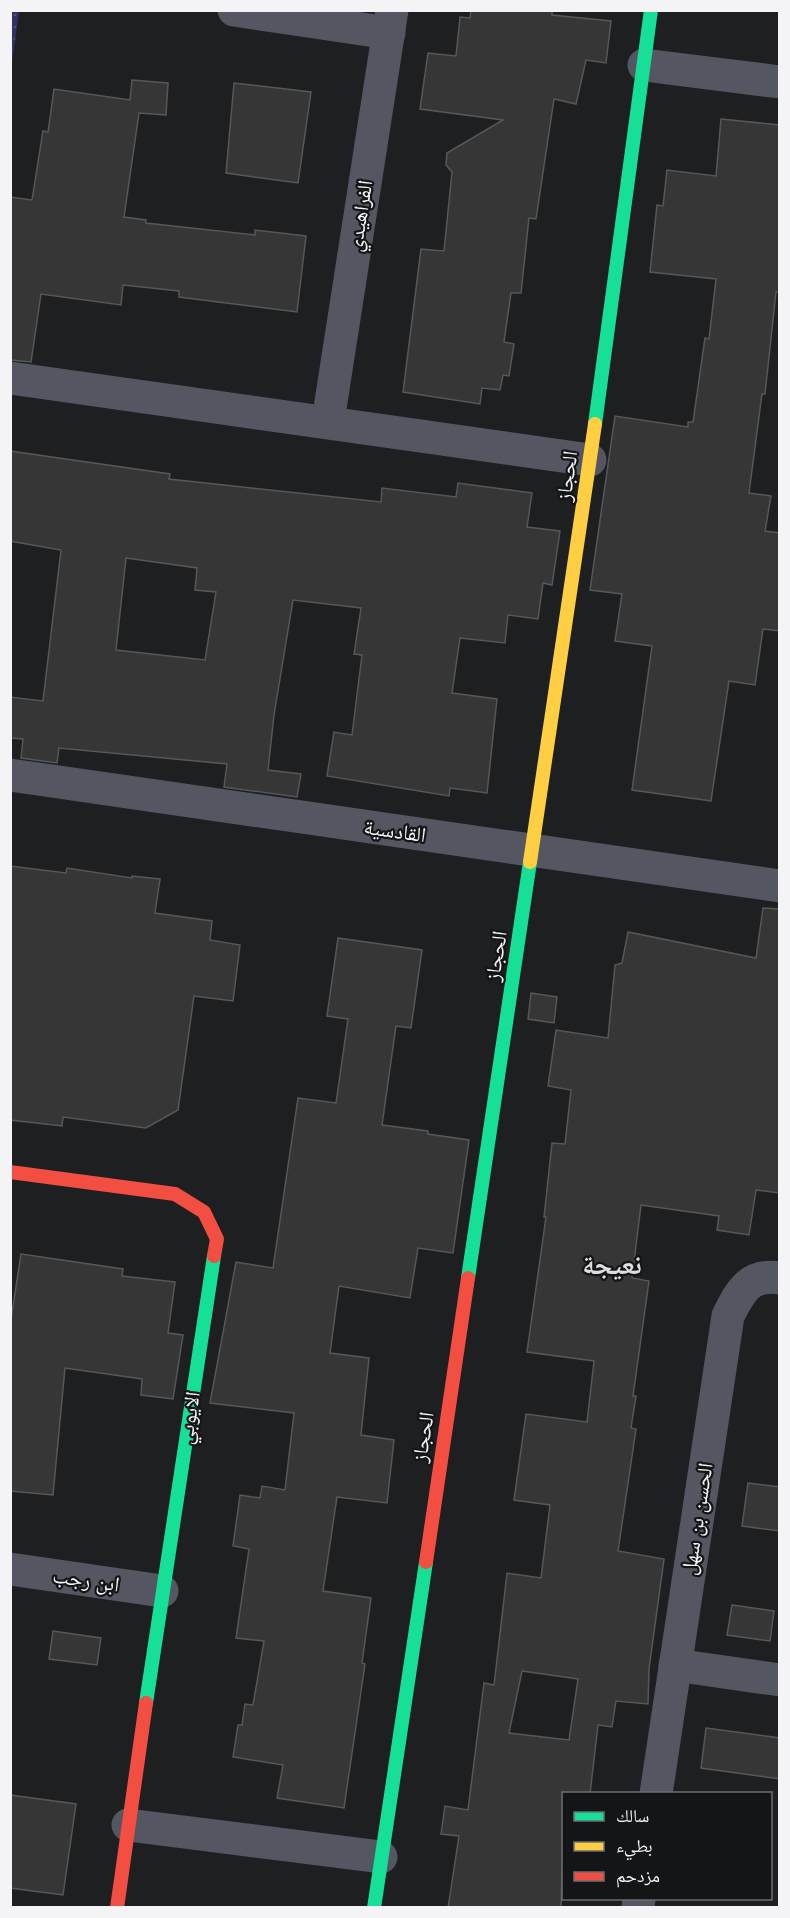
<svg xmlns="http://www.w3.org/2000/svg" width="790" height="1918" font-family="Quicksand,'Noto Naskh Arabic',sans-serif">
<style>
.park{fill:url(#park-dots)}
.building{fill:#363637;stroke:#565758;stroke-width:1.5;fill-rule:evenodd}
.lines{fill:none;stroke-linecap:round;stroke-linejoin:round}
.street{stroke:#545661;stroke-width:33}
.fast{stroke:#16e098;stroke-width:14}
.slow{stroke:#ffcf43;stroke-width:14}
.jam{stroke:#f24e42;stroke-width:14}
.labels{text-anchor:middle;stroke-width:4.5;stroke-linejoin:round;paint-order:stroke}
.street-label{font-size:21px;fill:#f4f4f6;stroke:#141517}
.district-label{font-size:27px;font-weight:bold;fill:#dddde1;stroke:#141517}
</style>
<defs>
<pattern id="park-dots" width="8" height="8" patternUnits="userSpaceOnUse" patternTransform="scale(1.5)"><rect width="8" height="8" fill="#2e3363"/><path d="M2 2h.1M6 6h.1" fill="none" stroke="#4d517a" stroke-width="1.8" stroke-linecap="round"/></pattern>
</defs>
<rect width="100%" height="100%" fill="#1e1f20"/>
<path class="park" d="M11,10L19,11L11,70L10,11Z"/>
<g class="building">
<path d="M471,10H552V15L611,21L606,63L586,60L576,104L554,99L536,219L529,218L521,293H511L504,342L514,344L509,376L503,375L500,390L482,388L480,404L403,392L421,249L444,251L452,172L446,165L447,153L503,120L420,109L428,53L456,56L460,17L470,18Z"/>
<path d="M132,80L168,83L166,115L139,113L124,217L146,220V223L255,235V230L306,236L297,312L179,297V291L123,285L121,305L41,294L31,362L10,360V197L32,200L43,131L48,132L54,89L130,100Z"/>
<path d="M234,83L311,92L298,183L226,173Z"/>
<path d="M721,119L780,125V292H776L765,394H762L749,493L771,496L765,531L780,533V631L763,629L755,685L729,681L711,801L632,790L652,646L615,641L622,594L590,590L615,416L688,427V422H693L705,338L709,339L716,279L650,272L657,205L663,206L667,170L716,176Z"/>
<path d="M10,451L170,474L169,479L381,502L382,488L456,497L458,483L532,493L527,527L560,531L552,585L543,583L538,619L508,615L505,643L460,638L452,693L497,699L487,793L450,788L449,796L327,776L334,732L352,735L362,655L354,654L361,608L293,600L274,715L268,770L301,774L297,797L224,787L227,764L59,748L57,763L21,758L23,739L10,738V697L43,701L61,550L10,541ZM126,558L197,568L195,590L216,592L205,660L116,650Z"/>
<path d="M10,866L66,873L67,868L132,878V876L160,879L155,913L212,921L210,940L240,945L233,1001L194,996L178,1110L146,1128L63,1117L62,1126L10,1120Z"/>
<path d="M763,908L780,909V1193L756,1190L749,1235L717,1230L719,1216L641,1205L632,1278L649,1281L633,1396H636L631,1428L636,1429L618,1551L664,1559L649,1669L648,1704L616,1701L612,1727L598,1725L590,1794H564L561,1908H448L459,1836L441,1834L445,1806L468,1810L484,1683L494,1685L507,1573L541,1578L550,1505L514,1500L526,1414L587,1422L594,1361L527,1352L546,1217H544L552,1143L565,1144L571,1090L548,1086L556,1030L608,1038L615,965L622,963L628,932L756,958ZM522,1671L578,1679L569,1740L509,1733Z"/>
<path d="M338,938L422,950L411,1028L396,1026L382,1125L428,1131V1134L469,1140L453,1253L418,1248L410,1298L339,1286L330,1353L369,1358L361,1435L394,1440L387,1503L337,1497L323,1591L371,1598L362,1663L365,1664L344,1808L277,1798L283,1765L233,1757L238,1725H242L245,1704L253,1705L264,1641L236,1638L249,1549L233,1546L240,1495L260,1498L262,1486L285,1490L294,1413L210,1403L236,1262L273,1268L298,1098L336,1103L348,1019L327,1016Z"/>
<path d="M531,993L557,997L554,1023L528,1019Z"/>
<path d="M21,1254L123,1269L122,1276L175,1282L168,1333L183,1335L173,1399L141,1395L142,1379L65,1368L53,1495L10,1491V1326Z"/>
<path d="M748,1483L780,1487V1531L742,1526Z"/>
<path d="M732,1605L774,1611L770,1641L727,1635Z"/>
<path d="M53,1631L101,1638L97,1665L49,1659Z"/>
<path d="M706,1728L780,1738V1779L701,1768Z"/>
<path d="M10,1795L76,1804L63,1895L10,1888Z"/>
</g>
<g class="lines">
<g class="street">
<path d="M234,10L389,33"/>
<path d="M644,65L780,82"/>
<path d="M10,378L590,460"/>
<path d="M328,421L392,10"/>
<path d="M10,775L780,886"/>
<path d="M10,1569L162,1591"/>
<path d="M675,1665L780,1680"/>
<path d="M656,1794L728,1316C740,1292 749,1273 780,1278"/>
<path d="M128,1825L381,1857"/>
<path d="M638,1908L639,1898"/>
</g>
<g class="fast">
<path d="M595,424L651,10"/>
<path d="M468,1278L530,862"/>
<path d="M146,1703L214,1256"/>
<path d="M374,1908L426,1562"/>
</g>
<path class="slow" d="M530,862L595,424"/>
<g class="jam">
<path d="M10,1172L175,1194L204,1212L217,1239L214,1256"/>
<path d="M426,1562L468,1278"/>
<path d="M117,1908L146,1703"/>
</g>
</g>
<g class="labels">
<g class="street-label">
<text transform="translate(360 216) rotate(-81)" y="7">الفراهيدي</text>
<text transform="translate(567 476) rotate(-82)" y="7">الحجاز</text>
<text transform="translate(395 831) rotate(8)" y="7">القادسية</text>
<text transform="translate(496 956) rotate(-81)" y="7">الحجاز</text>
<text transform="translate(189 1418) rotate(-81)" y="7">الايوبي</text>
<text transform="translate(423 1437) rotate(-81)" y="7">الحجاز</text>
<text transform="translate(697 1519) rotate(-81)" y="7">الحسن بن سهل</text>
<text transform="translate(86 1580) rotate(8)" y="7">ابن رجب</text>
</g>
<g class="district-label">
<text x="612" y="1274">نعيجة</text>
</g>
</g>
<rect width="790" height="1918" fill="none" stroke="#f4f4f6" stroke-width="24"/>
<rect x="562" y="1792" width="210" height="108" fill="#141517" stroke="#6e6e70" stroke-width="1.5"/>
<rect x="574" y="1812" width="30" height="9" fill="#16e098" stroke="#6e6e70" stroke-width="1.5"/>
<text x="616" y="1822" font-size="18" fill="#f4f4f6">سالك</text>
<rect x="574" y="1842" width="30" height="9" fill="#ffcf43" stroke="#6e6e70" stroke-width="1.5"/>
<text x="616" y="1852" font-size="18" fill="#f4f4f6">بطيء</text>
<rect x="574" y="1872" width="30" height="9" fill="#f24e42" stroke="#6e6e70" stroke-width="1.5"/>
<text x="616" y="1882" font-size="18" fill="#f4f4f6">مزدحم</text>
</svg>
